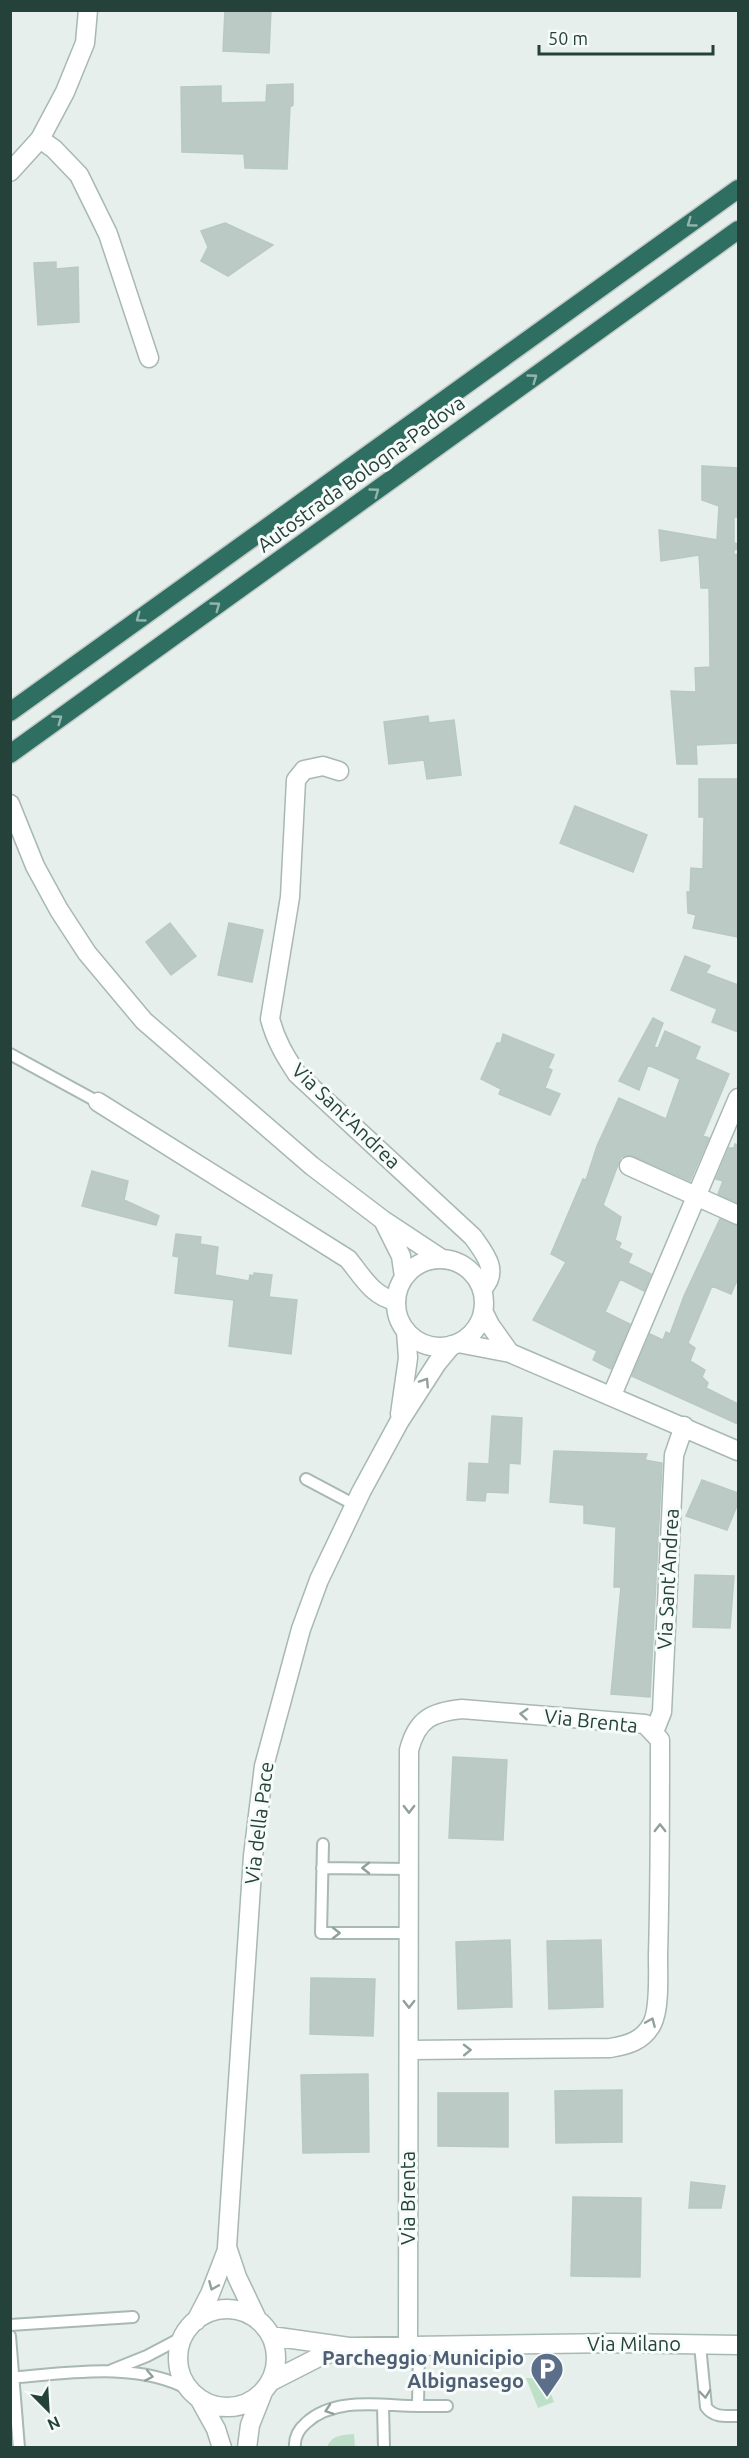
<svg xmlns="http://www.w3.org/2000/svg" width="749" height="2458" viewBox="0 0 749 2458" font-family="Ubuntu,sans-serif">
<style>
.green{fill:#bfe0c8}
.building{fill:#bbcac4;stroke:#b8c9c2;stroke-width:1.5}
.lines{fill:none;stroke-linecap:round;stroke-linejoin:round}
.service-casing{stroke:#a8b8b2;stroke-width:14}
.minor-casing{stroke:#a8b8b2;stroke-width:21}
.tertiary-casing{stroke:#a8b8b2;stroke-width:21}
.motorway-casing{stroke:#c2cac8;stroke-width:21}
.service{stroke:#fff;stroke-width:10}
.minor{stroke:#fff;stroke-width:18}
.tertiary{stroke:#fff;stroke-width:18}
.motorway{stroke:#2f6f62;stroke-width:18}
.oneway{stroke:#93b5ae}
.oneway2{stroke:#92a09c}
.labels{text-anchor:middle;stroke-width:6;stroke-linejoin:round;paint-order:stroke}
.street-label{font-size:20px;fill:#24423a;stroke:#f7fbf9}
.service-label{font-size:20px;font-weight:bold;fill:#4e5e75;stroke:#f7fbf9;text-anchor:end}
</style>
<rect width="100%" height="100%" fill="#e6efeb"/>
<path class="green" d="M526 2378H545L554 2402 538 2408Z
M354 2434 355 2447H327C332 2435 342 2435 354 2434Z"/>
<path class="building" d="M225 10H271L269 53 223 51Z
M293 84V105L290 107 287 169 245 168 244 154 182 152 181 87 221 86V103L266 102 267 85Z
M225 223 273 245 228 276 201 261 208 247 201 231Z
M56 262V269L78 267 79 322 38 325 34 263Z
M702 466 738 468V517H734V543L738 544V549L734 550V555L738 554V743L696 745 697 764H677L671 691 696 692 695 668 710 667 709 588H701L699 555 661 561 659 530 717 540 719 506 702 500Z
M428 716 429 723 454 720 461 775 427 779 424 760 389 764 384 722Z
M699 779H738V937L693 928 696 915 688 913 687 892H690L691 868 703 869 704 817H699Z
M575 806 647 835 633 872 560 843Z
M170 923 196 956 171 975 146 942Z
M229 923 263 930 252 982 218 975Z
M685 956 710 966 706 973 738 985V1032L712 1022 717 1009 671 990Z
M653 1018 663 1023 654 1047 658 1048 665 1031 700 1047 695 1059 729 1074 703 1136 709 1138 690 1181 633 1156 621 1157 619 1162 603 1205 621 1217 615 1240 621 1243 619 1248 632 1254 628 1263 651 1274 644 1291 620 1279 605 1312 630 1324 611 1369 593 1360 597 1351 533 1320 566 1262 551 1254 583 1179 586 1180 597 1146 619 1098 666 1119 680 1079 648 1065 639 1090 619 1081Z
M503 1034 554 1055 548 1068 552 1070 545 1088 560 1094 550 1115 499 1094 501 1089 481 1079 497 1043H501Z
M735 1144 738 1145V1203L718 1194 723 1181 716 1179 729 1148H734Z
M92 1171 128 1181 124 1200 159 1216 156 1225 82 1206Z
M720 1219 738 1226V1278L731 1294 712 1286 688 1343 695 1348 690 1361 705 1370 702 1377 708 1383 706 1388 738 1404V1424L632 1376 650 1334 663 1340 666 1332 670 1334 684 1296Z
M176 1234 201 1237 200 1244 218 1247 215 1275 249 1281 250 1275 254 1276V1273L272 1275 269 1297 297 1300 291 1354 229 1346 234 1300 175 1293 179 1257 173 1256Z
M492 1416 522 1418 520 1464 509 1463 508 1493 486 1492 485 1501 467 1500 469 1463 489 1464Z
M554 1451 647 1454 645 1460 662 1463 650 1697 611 1694 621 1587H614L616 1527 584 1523V1505L550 1502Z
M702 1480 738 1493V1503L727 1530 686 1516Z
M695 1575 734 1576 730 1628 693 1627Z
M453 1757 507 1760 503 1840 449 1838Z
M510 1940 512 2007 458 2009 456 1942Z
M601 1940 603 2007 549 2009 547 1941Z
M311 1978 375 1979 373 2036 310 2034Z
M368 2074 369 2152 303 2153 301 2075Z
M622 2090V2142L556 2143 555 2091Z
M438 2093H508V2147L438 2146Z
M691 2182 725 2186 721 2208H689Z
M573 2197 641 2198 640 2277 571 2276Z"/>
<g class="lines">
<defs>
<path id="service" d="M10 1054 98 1102
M306 1479 355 1505
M323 1844 321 1933H409
M322 1868 409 1869
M10 2325 133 2317
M10 2336 19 2448
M700 2345 706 2407C714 2418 726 2416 738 2416
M112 2370 147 2356 183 2337
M10 2378C68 2373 138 2361 190 2390
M383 2406 384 2448
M418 2406H447
M295 2448C294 2438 299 2429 306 2423 335 2396 382 2406 418 2406L419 2345"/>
<path id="minor" d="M40 139 54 149 79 175 108 234 149 358
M339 771 323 766 304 770 296 780 290 897 270 1019C276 1041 285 1056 297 1074L473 1237C485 1254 500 1271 482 1289
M98 1102 348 1259C362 1276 373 1297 396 1301
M629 1166 738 1215
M612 1395 738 1098
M400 1414 408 1358 406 1331
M654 1732 662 1712 674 1455 684 1426
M178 2358a49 49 0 1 1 98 0a49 49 0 1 1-98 0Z
M257 2319 237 2277 227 2247 253 1856 264 1766 301 1629 319 1580 361 1492 399 1422 437 1363 452 1345
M196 2321 210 2294 227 2250
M271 2336 349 2347 615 2343 738 2345
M408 2345 409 1750C417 1719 432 1712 462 1709L645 1724 660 1740C660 1812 660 1884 658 1956 658 1974 660 2009 652 2024 643 2041 628 2045 610 2048L409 2050
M270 2382 319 2357 345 2348
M200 2400 216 2429 222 2448
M247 2448 250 2425 263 2392"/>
<path id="tertiary" d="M10 172 40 139 65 92 85 43 88 10
M10 804 35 866 59 910 87 953 144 1021 312 1166 383 1220 442 1259
M384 1222 401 1256 404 1277
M396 1303a44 44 0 1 1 88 0a44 44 0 1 1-88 0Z
M483 1311 490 1325 510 1353
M458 1343 510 1353 738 1451"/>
<path id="motorway" d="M10 712 738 189
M10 754 738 230"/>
</defs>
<use href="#service" class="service-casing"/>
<use href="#minor" class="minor-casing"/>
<use href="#tertiary" class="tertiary-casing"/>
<use href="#motorway" class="motorway-casing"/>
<use href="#service" class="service"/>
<use href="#minor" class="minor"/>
<use href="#tertiary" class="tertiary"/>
<use href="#motorway" class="motorway"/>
</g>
<defs><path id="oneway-chevron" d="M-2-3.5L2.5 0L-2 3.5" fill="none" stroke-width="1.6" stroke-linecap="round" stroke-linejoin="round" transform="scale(1.5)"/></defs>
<g class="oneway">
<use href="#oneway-chevron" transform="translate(691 223) rotate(144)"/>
<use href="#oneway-chevron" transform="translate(533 378) rotate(-36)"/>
<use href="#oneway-chevron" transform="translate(375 492) rotate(-36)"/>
<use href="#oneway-chevron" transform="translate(216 606) rotate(-36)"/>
<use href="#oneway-chevron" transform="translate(140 618) rotate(144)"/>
<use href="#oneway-chevron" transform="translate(58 719) rotate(-36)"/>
</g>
<g class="oneway2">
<use href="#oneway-chevron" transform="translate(425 1382) rotate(-57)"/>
<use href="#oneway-chevron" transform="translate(524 1714) rotate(-175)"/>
<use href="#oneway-chevron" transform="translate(409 1809) rotate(90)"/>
<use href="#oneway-chevron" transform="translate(660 1828) rotate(-90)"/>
<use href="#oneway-chevron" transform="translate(366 1868) rotate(-180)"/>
<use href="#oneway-chevron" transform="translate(336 1933)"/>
<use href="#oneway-chevron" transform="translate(409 2004) rotate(90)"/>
<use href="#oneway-chevron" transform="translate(651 2022) rotate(-67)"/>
<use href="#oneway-chevron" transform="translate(467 2050) rotate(-1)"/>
<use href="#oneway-chevron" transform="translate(213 2286) rotate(113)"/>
<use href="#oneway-chevron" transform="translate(149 2376) rotate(11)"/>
<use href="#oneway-chevron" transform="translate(705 2394) rotate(83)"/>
<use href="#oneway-chevron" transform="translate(329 2410) rotate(161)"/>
</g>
<defs>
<symbol id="parking-pin" viewBox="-11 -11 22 30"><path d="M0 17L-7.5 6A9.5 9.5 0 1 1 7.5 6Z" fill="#5c6f8a" stroke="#f7fbf9"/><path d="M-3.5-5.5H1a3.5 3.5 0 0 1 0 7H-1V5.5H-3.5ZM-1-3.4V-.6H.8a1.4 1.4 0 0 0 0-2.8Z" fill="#fff"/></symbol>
</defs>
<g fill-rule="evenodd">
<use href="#parking-pin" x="528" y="2350" width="38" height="52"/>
</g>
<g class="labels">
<g class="street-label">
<text transform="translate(361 474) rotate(-36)" y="7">Autostrada Bologna-Padova</text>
<text transform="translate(346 1116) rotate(44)" y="7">Via Sant'Andrea</text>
<text transform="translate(668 1579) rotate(-87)" y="7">Via Sant'Andrea</text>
<text transform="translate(591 1721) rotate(6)" y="7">Via Brenta</text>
<text transform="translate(259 1823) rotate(-83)" y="7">Via della Pace</text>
<text transform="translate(408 2198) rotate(-90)" y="7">Via Brenta</text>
<text x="634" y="2351">Via Milano</text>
</g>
<g class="service-label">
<text x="524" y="2365">Parcheggio Municipio<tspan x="524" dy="23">Albignasego</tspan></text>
</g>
</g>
<rect width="749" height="2458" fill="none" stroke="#24423a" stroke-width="24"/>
<g transform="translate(48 2410) rotate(156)" stroke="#f7fbf9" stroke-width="4.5" paint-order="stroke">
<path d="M0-4.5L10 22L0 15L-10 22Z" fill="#24423a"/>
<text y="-9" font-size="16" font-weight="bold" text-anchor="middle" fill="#24423a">N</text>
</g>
<path d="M539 45v9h174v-9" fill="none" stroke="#24423a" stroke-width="3"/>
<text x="548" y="45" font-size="18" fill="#24423a" stroke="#f7fbf9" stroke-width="4.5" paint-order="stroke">50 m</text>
</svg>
